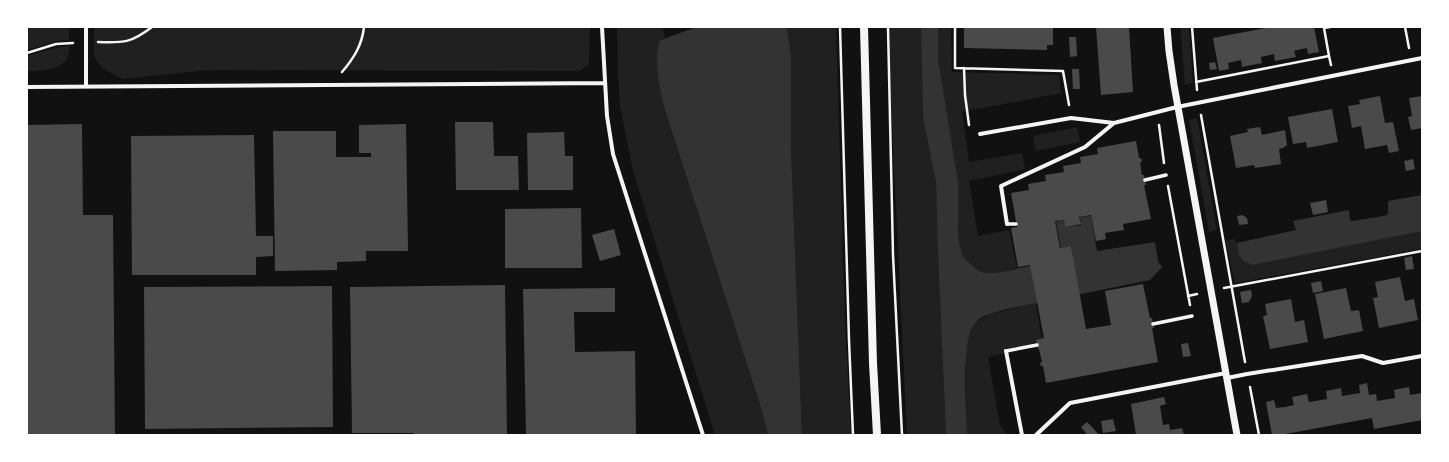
<svg xmlns="http://www.w3.org/2000/svg" width="1449" height="462" viewBox="0 0 1449 462" font-family="'Public Sans',sans-serif">
<style>
.green{fill:#202020}
.water{fill:#333}
.building{fill:#4a4a4a}
.lines{fill:none;stroke-linecap:round;stroke-linejoin:round}
.path{stroke:#f5f5f5;stroke-width:2.5}
.pedestrian{stroke:#f5f5f5;stroke-width:3.5}
.minor{stroke:#f5f5f5;stroke-width:4}
.tertiary{stroke:#f5f5f5;stroke-width:7}
.secondary{stroke:#f5f5f5;stroke-width:8}
</style>
<rect width="100%" height="100%" fill="#111"/>
<path class="green" d="M27 27H69V40L57 41 27 50Z
M94 27H590L589 65 579 71 208 70 122 79 101 67 94 56Z
M617 27H662L665 37 660 40 665 110 762 411 768 435H715L633 171 620 106 618 79Z
M787 27H836L845 322 851 435H802L791 146V56Z
M890 27H921L923 118 936 183 938 255 946 435H907L890 84Z
M938 27H951L952 72 1059 75 1061 93 962 112 969 162 1022 153 1025 169 969 181 978 236 1009 230 1017 268 996 273H984L975 268 963 257 959 243 958 229V181L938 59Z
M1180 27H1189L1193 83 1185 85Z
M69 46C71 71 44 71 27 71V56L55 48Z
M1197 118 1217 230 1209 232 1189 120Z
M1077 127 1080 142 1036 151 1033 136Z
M1422 231V249L1235 283 1225 241 1234 239 1237 243 1239 255Z
M1036 303 1042 341 1035 342 1025 349 988 357 1000 426 1008 435H967L965 353 967 339 976 322 990 314Z"/>
<path class="water" d="M697 27H787L791 56V146L802 435H768L762 411 665 110C660 90 653 60 660 40Z
M921 27H938V59L958 181V229L959 243 963 257 975 268 984 273H996L1073 257 1071 246 1061 248 1056 222 1064 220 1065 227 1081 225 1080 217 1091 216 1097 251 1155 242 1158 261 1162 267 1150 280 1007 309C997 312 983 314 976 322 959 342 967 408 967 435H946L938 255 936 183 923 118Z
M1422 195V231L1252 265 1243 261 1239 255 1237 243 1296 230 1293 221 1349 210 1350 220 1352 221 1384 216 1388 214V201Z"/>
<path class="building" d="M964 27H1053V45H1047V50L964 48Z
M1096 27H1129L1133 92 1101 95Z
M1271 27H1314L1319 52 1308 54 1307 48 1302 49 1294 51 1296 57 1275 61 1274 54 1261 57 1262 63 1242 67 1241 60 1228 63 1229 69 1219 71 1213 38Z
M1069 37H1076L1077 56 1070 57Z
M1215 62 1217 69 1210 70 1209 63Z
M1072 69H1079L1080 89H1073Z
M1380 96 1385 123 1393 122 1399 151 1389 153 1387 145 1365 149 1361 126 1352 128 1348 106 1360 104 1359 100Z
M1422 96V128L1411 130 1408 117 1412 116 1409 98Z
M1332 109 1338 142 1307 148 1306 142 1293 144 1288 117Z
M455 122H493L494 156H518L519 190H456Z
M82 124 83 215H113L115 435H27V125Z
M406 124 408 251H366V261L337 262V270L275 271 273 131H336V157H371V153H359V125Z
M1260 127 1262 135 1285 130 1287 145 1283 148 1279 149 1281 164 1255 168 1254 165 1236 168 1230 136 1248 132 1247 129Z
M564 132 565 156H573V190H528L527 133Z
M254 135 256 236H273V256L256 257V275H132L131 136Z
M1136 141 1139 158H1141L1142 162H1140L1142 175H1144L1146 185H1144L1151 219 1123 224 1124 230 1105 233 1106 239 1096 241 1091 215 1079 217 1081 224 1065 227 1064 220 1055 221 1060 248 1071 246 1086 329 1111 325 1105 291 1143 284 1150 318H1152L1154 328H1152L1158 362 1046 383 1043 366H1041L1040 363 1042 362 1039 349H1038L1036 340 1044 338 1030 265 1018 267 1011 228 1017 227 1011 193 1029 190 1028 184 1046 181 1045 175 1064 172 1063 166 1081 163 1080 157 1098 154 1097 148Z
M1413 159 1415 169 1406 171 1404 161Z
M1326 200 1328 212 1313 215 1310 203Z
M581 208 582 268H505V209Z
M1242 215 1247 218 1248 224 1239 225 1237 216Z
M614 229 621 255 600 261 592 235Z
M1412 256 1414 269 1406 270 1404 258Z
M1400 277 1405 301 1414 299 1418 320 1379 328 1373 298 1378 297 1375 282Z
M1321 281 1323 291 1313 293 1311 283Z
M505 285 507 435H414V433H352L350 287Z
M332 286 333 427 145 429 144 287Z
M615 288V312H574L575 352 635 351 636 435H526L523 289Z
M1346 288 1351 311 1359 310 1363 331 1324 339 1315 294Z
M1251 290 1252 296 1249 302 1242 303 1240 292Z
M1291 299 1295 322 1304 320 1308 342 1270 349 1263 316 1267 315 1265 304Z
M1188 343 1191 356 1183 357 1181 344Z
M1367 383 1369 395 1376 394 1377 401 1395 398 1394 390 1409 387 1410 395 1422 393V420L1374 429 1372 418 1280 435H1272L1266 402 1274 400 1276 408 1285 407 1294 405 1292 397 1307 394 1309 402 1327 399 1326 391 1341 388 1342 396 1360 393 1359 385Z
M1164 397 1166 404 1160 406 1163 425 1169 424 1170 430 1182 428 1184 435H1136L1131 404Z
M1113 419 1116 431 1103 433 1101 421Z
M1087 422 1092 427 1099 435H1084L1086 433 1081 427Z"/>
<g class="lines">
<path class="path" d="M840 27 849 340 853 435
M888 27 893 255 902 435
M955 27V68L1063 71 1069 105
M1192 27 1197 90
M1405 27 1409 48
M98 42C124 43 131 43 152 27
M27 53 56 44 73 43
M1329 56 1331 65
M964 68 965 95 969 125
M342 72C354 58 362 45 364 27
M1196 82 1329 56 1324 28 1330 27
M1201 115 1245 362
M1159 125 1164 163
M1168 186 1190 305
M1224 288 1422 251
M1188 296 1197 294
M1250 387 1259 435"/>
<path class="pedestrian" d="M1145 180 1166 175
M1007 224H1016
M1153 324 1192 316
M1006 351 1037 345"/>
<path class="minor" d="M86 27V86
M602 27 607 116 613 154 703 435
M27 87 604 83
M980 134 1071 118 1114 123 1177 107 1422 58
M1007 224 1001 186 1085 147 1114 123
M1006 351 1022 435
M1227 378 1247 374 1362 356 1383 363 1422 356
M1036 435 1070 403 1226 373"/>
<path class="tertiary" d="M1167 27 1169 51 1174 85 1237 435"/>
<path class="secondary" d="M864 27 873 363 877 435"/>
</g>
<rect width="1449" height="462" fill="none" stroke="#ffffff" stroke-width="56"/>
</svg>
